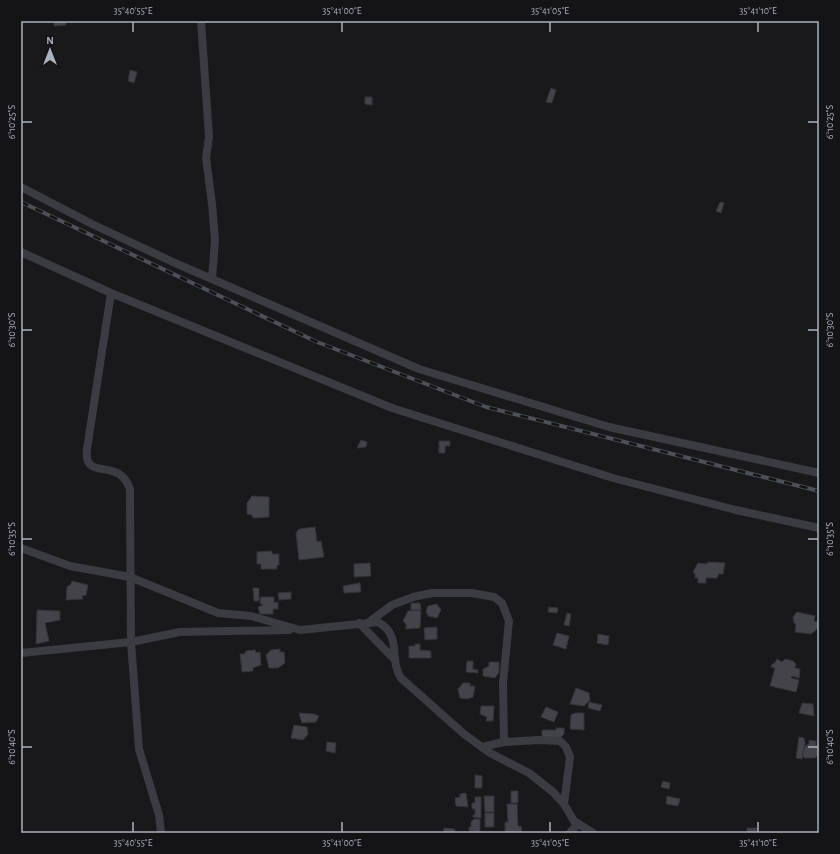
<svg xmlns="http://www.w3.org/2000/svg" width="840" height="854" viewBox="0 0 840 854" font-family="'Alegreya Sans',sans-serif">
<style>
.building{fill:#434449;stroke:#333338}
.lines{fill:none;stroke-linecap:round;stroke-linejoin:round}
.street{stroke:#3a3c41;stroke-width:8}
.rail-casing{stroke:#4d5057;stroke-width:4}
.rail{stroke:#141417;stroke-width:2.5;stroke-dasharray:8;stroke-linecap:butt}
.ticks{fill:none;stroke:#abb1bd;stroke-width:1.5}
.neatline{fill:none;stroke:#abb1bd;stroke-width:1.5}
.ticks-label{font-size:10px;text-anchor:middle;fill:#abb1bd}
</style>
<rect width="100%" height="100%" fill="#19191c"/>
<path class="building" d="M54 21H66V25L54 26Z
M130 70 137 72 134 83 128 81Z
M551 88 556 90 552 103 546 102Z
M365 97H372V105L365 104Z
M720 202 724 203 721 213 716 211Z
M361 440 367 442 366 447 357 448Z
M439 441H450V446H445V453H439Z
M252 496 269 497V517L253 518 252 515 247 514V503Z
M315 527 317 542 321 541 324 557 299 560 296 533 299 529Z
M272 551V554H279V565H277V569H261V564H257V552Z
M708 562 725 563 723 574H719L717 578H706V583H698V578H695V573L693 572 698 563 707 564Z
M370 563 371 576 354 577V564Z
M72 581 88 585 86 595 82 596 83 599 66 600 67 587 71 584Z
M360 583 361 592 344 593 343 586Z
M253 588H259V601H254Z
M291 592V599L279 600 278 593Z
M261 597H274V603L278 602V609H273V614H260L258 607 263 605 260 603Z
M411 603H420L421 610H411Z
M437 604 441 610 437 618 428 616 426 611 428 606Z
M549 607 558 608 557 613 548 612Z
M37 610 60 611V620L45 623 49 641 36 644Z
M421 610 420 628 406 629V624L403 621 408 611Z
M797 612 815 616 814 621 818 622 819 626 816 630 811 634 795 632 796 624 794 623 793 617Z
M567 613 571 614 569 626 564 625Z
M437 627V639L425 640 424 628Z
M557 633 569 636 566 649 553 645Z
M598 634 609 636 608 645 597 643Z
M415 644H420V650L431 651V658H409V646H415Z
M280 649V652H284L285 663 278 668H269L266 655 271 650Z
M255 650 256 653 260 652 261 665 253 668V671L242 672 240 654H244L246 651Z
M777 659 782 662 785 659 793 661 796 664 795 668 800 669 799 678 792 676 791 678 799 680 796 692 770 686 775 668 771 667 772 664 775 663Z
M467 661H473V669L478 670V673L466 672Z
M489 662H499V672L495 678 483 676V669L489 666Z
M463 683H470V686H475L473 697 467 699 460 698 458 689Z
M576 688 589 693 590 700 584 706 570 704Z
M589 702 602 705 600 711 588 708Z
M802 703 813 704 814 716 799 713Z
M481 706H494L493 721H486L487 717 480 714Z
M546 707 558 712 554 722 541 717Z
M299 713 314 714 319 716 316 722 302 723Z
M575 713H584V730L570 729 571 715Z
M294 725 307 727 308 734 303 740 291 738Z
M556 728H564V734L560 738H542V730H556Z
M799 737 804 738 805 743 802 759 796 758Z
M809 740 816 741V745L819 747 818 755 815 758H805L802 755 805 746 809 744Z
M327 742 336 743 335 753 326 751Z
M475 775 482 776V788H475Z
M663 781 670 783 669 789 661 787Z
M511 791H518V803H511Z
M466 793 468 807 456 806 455 798 460 797V794Z
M484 796H494V812H485Z
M667 796 680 799 678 806 666 804Z
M475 797H481V818L473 817V815H475V809H472V803H475Z
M507 804H517L518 826H521L522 833H505V822H508Z
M485 813H494V827H485Z
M474 819H480V832L469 831V827H471V822Z
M444 828 455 829V833H443Z
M747 828H757V833H747Z"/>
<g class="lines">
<path class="street" d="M201 21 209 137 206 158 212 204 215 240 212 279
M21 187 92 224 175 263 419 369 609 427 819 473
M21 252 111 293 392 408 613 478 736 510 819 528
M111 293 87 449C83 483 118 455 130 489L131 642 139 749 159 815 161 833
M21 548 70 566 130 577 218 613 251 616 300 630 378 622C403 636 388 658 401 678L464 734 490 753 529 773 553 792 564 804 574 821 593 833
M369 622 392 605 413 597 432 593H472L494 597 502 603 509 621 503 683 504 742 482 747
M359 623 395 660
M21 653 131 642 180 632 289 630
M504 742 539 740 560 741 566 747 570 757 564 804
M570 833 578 823"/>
<defs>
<path id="rail" d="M21 202 317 342 486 407 819 491"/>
</defs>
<use href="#rail" class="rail-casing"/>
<use href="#rail" class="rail"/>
</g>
<path class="ticks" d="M133 22V32M342 22V32M550 22V32M758 22V32M22 122H32M808 122H818M22 330H32M808 330H818M22 539H32M808 539H818M22 747H32M808 747H818M133 822V832M342 822V832M550 822V832M758 822V832"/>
<rect width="840" height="854" fill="none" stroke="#141417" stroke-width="44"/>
<g transform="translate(50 50)" stroke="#141417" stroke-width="3" paint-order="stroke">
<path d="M0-3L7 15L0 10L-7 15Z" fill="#abb1bd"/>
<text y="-6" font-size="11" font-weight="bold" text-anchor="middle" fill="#abb1bd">N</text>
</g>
<rect x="22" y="22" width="796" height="810" class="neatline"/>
<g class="ticks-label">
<text x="133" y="14">35°40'55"E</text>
<text x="342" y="14">35°41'00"E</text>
<text x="550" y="14">35°41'05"E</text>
<text x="758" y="14">35°41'10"E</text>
<text transform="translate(11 122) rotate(-90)" y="4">6°10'25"S</text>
<text transform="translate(829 122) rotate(-90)" y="4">6°10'25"S</text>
<text transform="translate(11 330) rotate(-90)" y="4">6°10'30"S</text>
<text transform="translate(829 330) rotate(-90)" y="4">6°10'30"S</text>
<text transform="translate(11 539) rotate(-90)" y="4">6°10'35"S</text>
<text transform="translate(829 539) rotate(-90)" y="4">6°10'35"S</text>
<text transform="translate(11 747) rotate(-90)" y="4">6°10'40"S</text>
<text transform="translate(829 747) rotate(-90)" y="4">6°10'40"S</text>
<text x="133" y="846">35°40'55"E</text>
<text x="342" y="846">35°41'00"E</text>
<text x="550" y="846">35°41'05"E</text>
<text x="758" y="846">35°41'10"E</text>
</g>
</svg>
